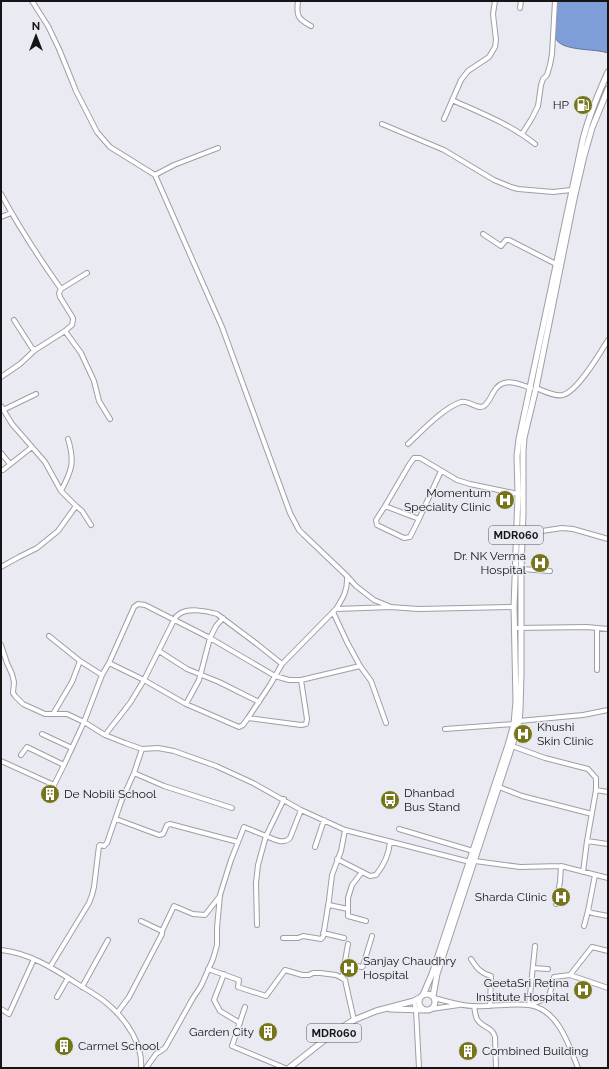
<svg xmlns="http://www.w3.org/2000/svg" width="609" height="1069" viewBox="0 0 609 1069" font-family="Raleway,sans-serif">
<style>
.water{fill:#7f9dd9;stroke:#5f749f}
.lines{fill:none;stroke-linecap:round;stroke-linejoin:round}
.minor-casing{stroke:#9e9ea5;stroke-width:6}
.major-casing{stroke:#9e9ea5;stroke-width:7}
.minor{stroke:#fff;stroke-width:4}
.major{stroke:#fff;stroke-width:5}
.labels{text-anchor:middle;stroke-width:3;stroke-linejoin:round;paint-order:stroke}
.shield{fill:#eaebf2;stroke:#555559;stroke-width:1}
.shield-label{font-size:11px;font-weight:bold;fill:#151517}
.poi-label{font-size:12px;fill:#151517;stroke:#eaebf2;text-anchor:end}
</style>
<rect width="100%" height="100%" fill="#eaebf2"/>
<path class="water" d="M556 1H608V53C594 48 560 52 555 37Z"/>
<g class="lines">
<defs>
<path id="minor" d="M32 1 48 26 59 49 68 71 76 91 97 132 110 147 155 175 222 327 290 513 299 530 303 534 347 576
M298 1C296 16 298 19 311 26
M520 8 521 1
M452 100C481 113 510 124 535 144
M444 119 461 80 468 71 489 57 495 47 496 40 493 14 495 1
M382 124 444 150 494 180 511 187 518 189 553 192 571 190
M522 134 532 118 538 106 541 85 543 79 547 75 550 65 552 54 555 1
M155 175 174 165 218 148
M1 194C19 227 39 258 61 289
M1 217 11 213
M483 234 501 246 506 240H509L556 264
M14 320 32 348 35 350
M65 331 81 353 94 381 99 401 110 419
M1 377 20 364 35 350 65 331 72 325 73 320V318L60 297 59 293 61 289 87 273
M536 388C544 391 555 397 563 395 578 391 600 353 608 340
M1 406 12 424 45 462 61 491 76 506 58 531 37 548 19 557 1 567
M3 410 36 394
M408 444C422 431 443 408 461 402 469 400 477 410 484 406 488 403 491 397 493 393 502 376 516 383 531 388
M1 453 10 464
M3 470 32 447
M441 471 419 519 410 537 404 538 377 525 376 520 385 506 409 465 414 458H420L457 480 470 484 518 494
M61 491C72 470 75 462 68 439
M76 506 82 511 91 525
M385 506 419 519
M522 534 562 528 573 529 608 539
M521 569 550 571
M391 607 336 609C343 598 348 590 347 576L356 586 374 600 391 607 418 609 514 607
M333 612 347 642 360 666 371 681 386 723
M515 628 587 627 608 629
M49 636 80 661 102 675
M1 645 7 663 12 674 14 682 13 693 15 696 23 704 45 714H67L84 722 105 735 125 743 142 749 158 748 174 751 216 766 253 783 301 810 345 830 470 862
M159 651 187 669 219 682 259 702
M109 663 144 680 186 704 239 727 243 725 248 718 301 725 306 724 307 719 301 680
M597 670V629
M186 704 199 680 210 638 216 626 223 618
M53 714 72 682 80 661
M248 718 270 685 282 664 336 609
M519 721 583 715 608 710
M445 729 514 724
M42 734 72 748 84 722 102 675 109 663 134 607 138 604 145 605 210 638 275 676 289 680H301L360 666
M105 735 130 703 144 680 174 620C175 618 176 616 178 615 187 607 207 611 217 614L257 644 282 664
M512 746 545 758 588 769 596 778V790
M21 755 27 747 64 765 72 748
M1 761 54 785 64 765
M134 773 164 786 232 808
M499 787 522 796 592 814
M116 819 159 835 163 834 167 825 170 824 238 842
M399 829 473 851
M587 841 608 844
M315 847 324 820
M337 859 370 876 376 875C384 865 389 854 390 842
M475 861 520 867 561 866 608 878
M362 872 352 885 348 898V916L366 921
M583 872 587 841 596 790 608 792
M595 875 588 911 592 913 608 916
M556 904 560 882 561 866
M329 905 348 909
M141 921 162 931
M257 925 256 883 258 865 266 836C274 839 283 845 290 838L301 810
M584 926 588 911
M323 933 344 938
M283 938H298L303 936 321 939 323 937 329 900 332 875 341 851 345 830
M1 950C29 953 53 968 76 983 87 990 101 997 111 1007 127 1021 143 1045 141 1068
M471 959C476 967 480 973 491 976L490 1006
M345 964 362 967 363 966 372 936
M50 967 89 903 92 895 94 887 99 846 100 845 104 846 107 843 121 802 134 773 142 749
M533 968 548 969
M208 969 239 980 238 987 266 996 285 970 302 975H309L313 973H320L336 975 342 978 345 980 354 1020
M224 974 214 1000 220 1011 240 1023
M570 975 608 988
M342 978 348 944
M82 987 108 940
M57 997 68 978
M434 998C447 1001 460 1006 473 1006 492 1007 511 1003 529 1005 558 1009 569 1045 578 1068
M414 1001 416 1010 419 1068
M529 1005 535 946
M530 1005 549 997 554 977 570 975 592 947 608 951
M474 1006C475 1011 475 1015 477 1019 482 1028 492 1026 495 1037L496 1068
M245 1007 232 1046 285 1068
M1 1009 9 1014 34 959
M431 1009 459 1005
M117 1013 129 997 162 934V931L174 906 193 914 205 915 220 896
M146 1068 156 1054 165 1048 193 998 201 986 213 959 217 945V928L220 895 231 860 244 827 266 836 284 799"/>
<path id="major" d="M419 1002a8 8 0 1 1 16 0a8 8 0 1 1-16 0Z
M423 995 432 974 508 745 514 724 516 701 514 607 518 494 517 456 519 439 583 139C589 116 598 94 608 72
M433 996 437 974 512 746 519 721 520 710 521 675V569L523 514V451L524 438 536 388 574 199 584 156 592 128 608 89
M390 1009 424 1010
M289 1068 336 1031 354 1020 376 1011 414 1001 419 998"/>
</defs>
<use href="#minor" class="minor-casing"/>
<use href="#major" class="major-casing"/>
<use href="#minor" class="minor"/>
<use href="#major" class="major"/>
</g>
<defs>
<symbol id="fuel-disc" viewBox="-11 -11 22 22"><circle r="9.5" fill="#77751a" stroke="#eaebf2"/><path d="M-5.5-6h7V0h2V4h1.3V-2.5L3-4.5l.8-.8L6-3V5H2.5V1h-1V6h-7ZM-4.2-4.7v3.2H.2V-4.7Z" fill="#fff"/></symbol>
<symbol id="hospital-disc" viewBox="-11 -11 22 22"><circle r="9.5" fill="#77751a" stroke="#eaebf2"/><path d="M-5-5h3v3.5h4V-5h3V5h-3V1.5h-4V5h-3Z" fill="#fff"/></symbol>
<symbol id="building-disc" viewBox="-11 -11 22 22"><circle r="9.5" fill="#77751a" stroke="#eaebf2"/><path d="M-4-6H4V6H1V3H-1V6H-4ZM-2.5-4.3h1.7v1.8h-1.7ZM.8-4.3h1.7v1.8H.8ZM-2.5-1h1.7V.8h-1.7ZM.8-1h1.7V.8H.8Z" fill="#fff"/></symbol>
<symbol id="bus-disc" viewBox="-11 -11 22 22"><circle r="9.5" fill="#77751a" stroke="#eaebf2"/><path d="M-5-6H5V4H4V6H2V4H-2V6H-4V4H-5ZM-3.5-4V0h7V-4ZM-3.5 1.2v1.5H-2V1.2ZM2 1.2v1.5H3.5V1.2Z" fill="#fff"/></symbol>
</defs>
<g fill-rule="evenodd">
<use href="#fuel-disc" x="572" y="94" width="22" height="22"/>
<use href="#hospital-disc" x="494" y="489" width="22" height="22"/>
<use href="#hospital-disc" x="529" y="552" width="22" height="22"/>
<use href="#hospital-disc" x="512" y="723" width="22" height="22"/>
<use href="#building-disc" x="39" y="783" width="22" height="22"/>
<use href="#bus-disc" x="379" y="789" width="22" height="22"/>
<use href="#hospital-disc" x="550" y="886" width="22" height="22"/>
<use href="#hospital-disc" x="338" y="957" width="22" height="22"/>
<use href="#hospital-disc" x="572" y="979" width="22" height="22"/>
<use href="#building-disc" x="257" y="1021" width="22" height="22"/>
<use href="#building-disc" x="53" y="1035" width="22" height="22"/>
<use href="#building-disc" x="457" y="1040" width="22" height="22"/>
</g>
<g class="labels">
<g class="shield">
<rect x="489" y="526" width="54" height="18" rx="3"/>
<rect x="307" y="1024" width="54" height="18" rx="3"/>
</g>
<g class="shield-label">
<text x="516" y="539">MDR060</text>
<text x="334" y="1037">MDR060</text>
</g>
<g class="poi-label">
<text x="569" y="109">HP</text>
<text x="491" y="497">Momentum<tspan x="491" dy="14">Speciality Clinic</tspan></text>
<text x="526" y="560">Dr. NK Verma<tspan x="526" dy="14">Hospital</tspan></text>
<text x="537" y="731" text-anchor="start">Khushi<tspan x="537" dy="14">Skin Clinic</tspan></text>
<text x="404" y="797" text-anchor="start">Dhanbad<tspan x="404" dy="14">Bus Stand</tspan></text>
<text x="64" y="798" text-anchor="start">De Nobili School</text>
<text x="547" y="901">Sharda Clinic</text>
<text x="363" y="965" text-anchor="start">Sanjay Chaudhry<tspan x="363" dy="14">Hospital</tspan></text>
<text x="569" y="987">GeetaSri Retina<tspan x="569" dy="14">Institute Hospital</tspan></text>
<text x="254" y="1036">Garden City</text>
<text x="78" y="1050" text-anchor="start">Carmel School</text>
<text x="482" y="1055" text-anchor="start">Combined Building</text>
</g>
</g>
<rect width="609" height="1069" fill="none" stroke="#151517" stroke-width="4"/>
<g transform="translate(36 36)" stroke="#eaebf2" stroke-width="3" paint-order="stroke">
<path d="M0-3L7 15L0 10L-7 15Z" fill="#151517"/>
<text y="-6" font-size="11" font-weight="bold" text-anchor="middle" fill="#151517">N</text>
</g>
</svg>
